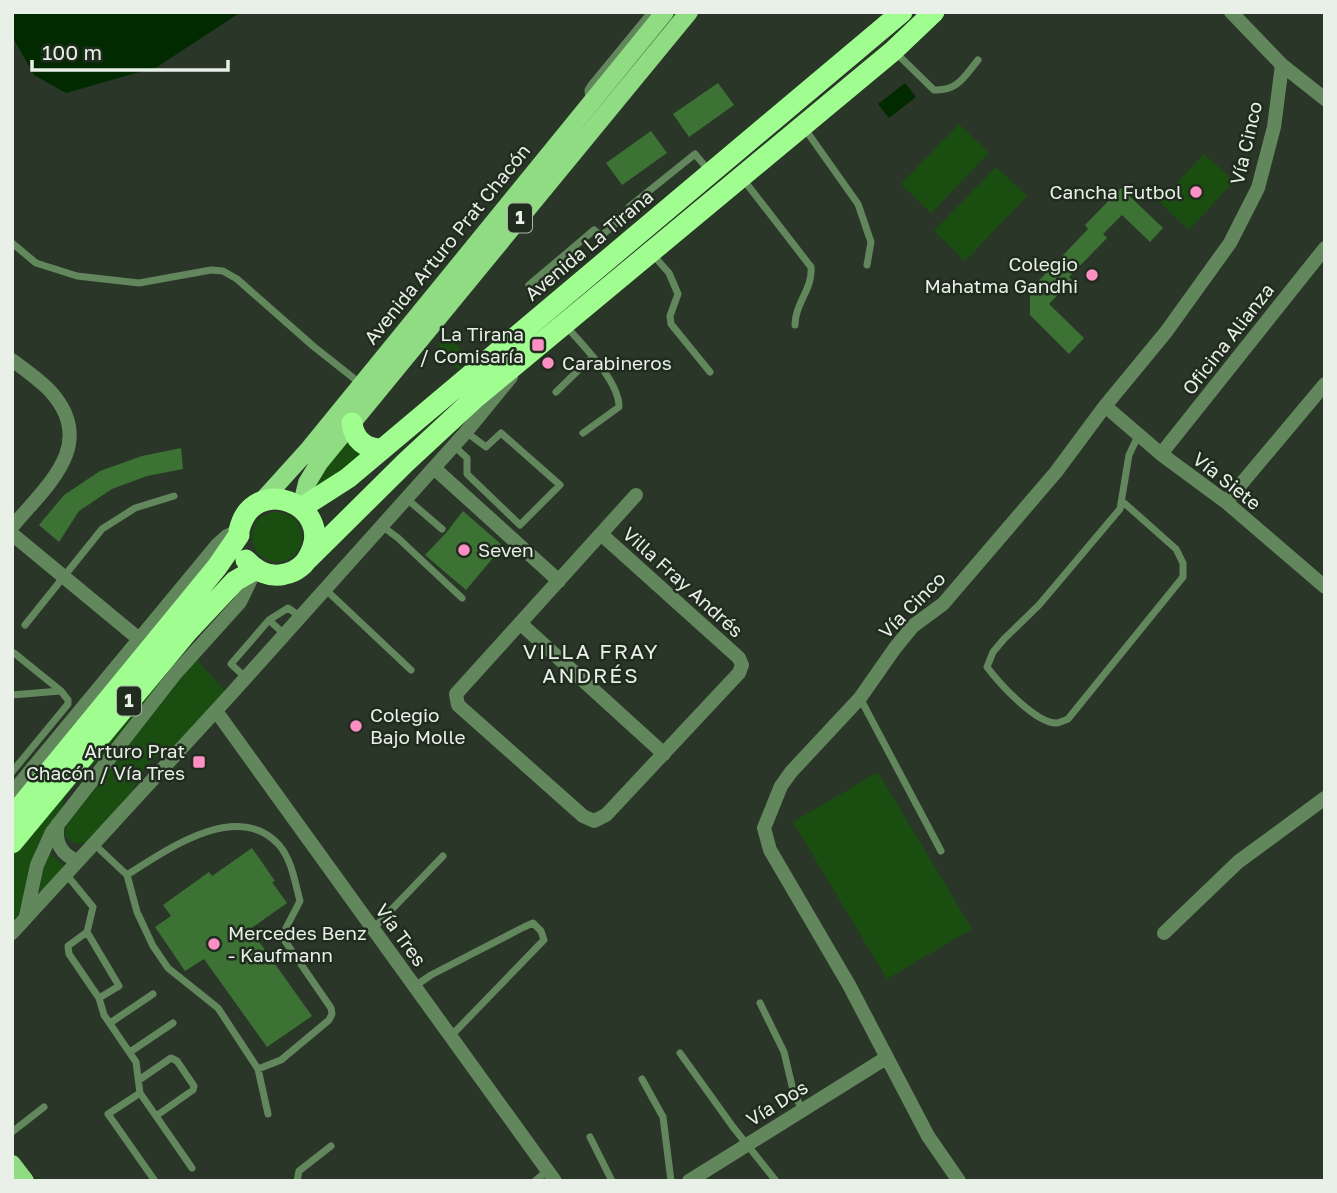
<svg xmlns="http://www.w3.org/2000/svg" width="1337" height="1193" viewBox="0 0 1337 1193" font-family="'Golos Text',sans-serif">
<style>
.green{fill:#1a4e11}
.water{fill:#012a00}
.building{fill:#3d7235}
.lines{fill:none;stroke-linecap:round;stroke-linejoin:round}
.lane{stroke:#63875d;stroke-width:7}
.street{stroke:#63875d;stroke-width:14}
.primary{stroke:#8fdc83;stroke-width:18}
.highway{stroke:#a0fe91;stroke-width:21}
.poi-dot{fill:#fc8fc3;stroke:#202c1e;stroke-width:2.5}
.labels{text-anchor:middle;stroke-width:5;stroke-linejoin:round;paint-order:stroke}
.shield{fill:#202c1e;stroke:#acb5ab;stroke-width:2}
.shield-label{font-size:18px;font-weight:bold;fill:#e8f0e7}
.street-label{font-size:19px;fill:#e8f0e7;stroke:#202c1e}
.poi-label{font-size:19px;fill:#e8f0e7;stroke:#202c1e;text-anchor:end}
.neighbourhood-label{font-size:21px;letter-spacing:2px;fill:#e8f0e7;stroke:#202c1e}
</style>
<rect width="100%" height="100%" fill="#2a3628"/>
<path class="green" d="M959 124 989 153 931 213 901 184Z
M1204 154 1234 181 1189 230 1159 202Z
M996 167 1027 196 965 261 934 231Z
M448 336 470 358 458 370 436 349Z
M348 439 365 454 314 492 319 475Z
M252 537a25 25 0 1 1 50 0a25 25 0 1 1-50 0Z
M178 652 182 655 100 761 92 765 64 798 62 809 49 825 36 848 21 911 12 923V855Z
M196 659 225 691 175 745C157 752 137 774 132 793L86 842C76 846 72 843 65 836L66 825Z
M878 772 972 929 887 979 793 822Z
M52 855 64 866 42 891 40 889 46 856Z"/>
<path class="water" d="M12 12H241L157 67 66 93 34 75 12 36Z
M905 83 916 97 889 118 878 104Z"/>
<path class="building" d="M718 83 734 105 689 137 673 114Z
M651 131 667 153 622 185 606 163Z
M1121 188 1163 228 1150 242 1122 215 1103 234 1107 238 1069 277 1072 280 1049 304 1084 338 1069 354 1030 315V290L1088 229 1085 225Z
M181 448 183 469 147 476 112 489 79 511 59 542 39 525 64 495 100 471 142 456Z
M463 511 503 546 466 590 425 555 446 533Z
M252 848 275 881 272 882 287 903 250 929 312 1016 267 1047 204 959 185 971 155 927 171 916 163 905 209 872 212 876Z"/>
<g class="lines">
<path class="lane" d="M894 51 934 90C958 91 964 77 978 60
M589 101 588 90 591 85 651 12
M805 129 858 204 871 242 867 265
M743 179 811 267C813 289 795 303 795 325
M12 243 36 263 77 276 139 283 211 270 223 271 237 279 313 346 361 384
M653 255 669 273 678 294 670 316 671 324 710 372
M529 285 594 230 601 236 626 215 629 207 695 154 710 172
M567 327C584 347 619 381 619 407L583 433
M556 392 592 357
M454 446 467 458V474L520 525 560 485 501 433 486 447 466 432
M407 499 442 529
M1122 501 1176 549 1183 563V577L1068 719C1068 719 1058 723 1057 723 1036 724 999 683 987 667L993 652 1004 639 1039 605 1120 509 1129 455 1139 434
M382 526 398 538 462 598
M325 589 411 670
M269 620 288 608 301 617
M25 625 102 529 135 508 174 496
M246 678 231 664 269 620 284 634
M12 695 60 691
M860 698 941 851
M12 772 68 704V700L61 691 14 653
M94 844 127 875 137 912 153 946 168 968 218 1008 258 1069 268 1114
M66 874 93 907 87 932 119 986 99 998 104 1015 136 1062 140 1093 192 1168
M127 875C166 850 238 799 279 845 292 860 295 883 300 901L286 928 285 941 331 1008 332 1014 329 1020 281 1060 258 1069
M373 929 443 856
M87 932 68 946 69 954 99 998
M415 986 431 975 524 927 533 923 541 931 544 940 537 947 451 1036
M760 1003 784 1052 793 1090 802 1110
M110 1023 153 994
M130 1052 173 1023
M680 1053 733 1127 776 1181
M642 1079 663 1117 671 1181
M139 1080 171 1058 177 1061 194 1086 193 1090 156 1116
M140 1093 108 1114 155 1181
M12 1132 44 1107
M590 1137 612 1181
M297 1181 299 1171 331 1146
M535 1181 547 1171"/>
<path class="street" d="M1231 12 1282 65 1325 99
M12 360C25 370 40 380 51 392 98 445 46 486 12 527
M1105 406 1161 454 1226 502 1325 587
M1161 454 1325 248
M434 468 559 581
M1226 502 1325 384
M12 534 139 639
M601 534 739 658 742 665 739 673 606 815 594 821 583 816 458 705 456 694 636 495
M520 623 664 754
M216 711 555 1181
M12 793 217 545 227 536 239 531
M58 824C54 842 61 855 78 861
M26 916 37 865 52 832 176 673 240 602 256 569
M12 933 232 693 466 432 511 377
M1164 933 1238 862 1325 798
M689 1181 886 1058
M959 1181 928 1136 849 985 770 850 764 828 781 786 791 772 860 698 895 648 913 626 943 604 1056 472 1105 406 1166 332 1230 243 1258 188 1274 127 1282 65"/>
<path class="primary" d="M261 502 309 449 665 12
M301 508 307 483 319 463 689 12
M12 1164 25 1181"/>
<path class="highway" d="M352 423C354 440 365 449 382 449
M301 508 348 478 902 12
M239 531C252 472 335 504 310 554 306 564 296 572 285 574 270 578 256 571 246 560
M308 559 406 462 474 399 893 51 934 12
M12 817 217 567 239 535
M12 843 188 631 235 581 256 569"/>
</g>
<g class="poi-dot">
<circle cx="1196" cy="192" r="7"/>
<circle cx="1092" cy="275" r="7"/>
<rect x="531" y="338" width="14" height="14" rx="3.5"/>
<circle cx="548" cy="363" r="7"/>
<circle cx="464" cy="550" r="7"/>
<circle cx="356" cy="726" r="7"/>
<rect x="192" y="755" width="14" height="14" rx="3.5"/>
<circle cx="214" cy="944" r="7"/>
</g>
<g class="labels">
<g class="shield">
<rect x="508" y="203.5" width="24" height="29" rx="5"/>
<rect x="117" y="686.5" width="24" height="29" rx="5"/>
</g>
<g class="shield-label">
<text x="520" y="224">1</text>
<text x="129" y="707">1</text>
</g>
<g class="street-label">
<text transform="translate(1246 143) rotate(-77)" y="7">Vía Cinco</text>
<text transform="translate(447 244) rotate(-51)" y="7">Avenida Arturo Prat Chacón</text>
<text transform="translate(589 245) rotate(-40)" y="7">Avenida La Tirana</text>
<text transform="translate(1228 339) rotate(-52)" y="7">Oficina Alianza</text>
<text transform="translate(1227 481) rotate(38)" y="7">Vía Siete</text>
<text transform="translate(683 582) rotate(42)" y="7">Villa Fray Andrés</text>
<text transform="translate(912 605) rotate(-45)" y="7">Vía Cinco</text>
<text transform="translate(401 935) rotate(54)" y="7">Vía Tres</text>
<text transform="translate(777 1103) rotate(-32)" y="7">Vía Dos</text>
</g>
<g class="poi-label">
<text x="1182" y="199">Cancha Futbol</text>
<text x="1078" y="271">Colegio<tspan x="1078" dy="22">Mahatma Gandhi</tspan></text>
<text x="524" y="341">La Tirana<tspan x="524" dy="22">/ Comisaría</tspan></text>
<text x="562" y="370" text-anchor="start">Carabineros</text>
<text x="478" y="557" text-anchor="start">Seven</text>
<text x="370" y="722" text-anchor="start">Colegio<tspan x="370" dy="22">Bajo Molle</tspan></text>
<text x="185" y="758">Arturo Prat<tspan x="185" dy="22">Chacón / Vía Tres</tspan></text>
<text x="228" y="940" text-anchor="start">Mercedes Benz<tspan x="228" dy="22">- Kaufmann</tspan></text>
</g>
<g class="neighbourhood-label">
<text x="591" y="659">VILLA FRAY<tspan x="591" dy="24">ANDRÉS</tspan></text>
</g>
</g>
<rect width="1337" height="1193" fill="none" stroke="#e8f0e7" stroke-width="28"/>
<path d="M32 60v10h196v-10" fill="none" stroke="#e8f0e7" stroke-width="3.5"/>
<text x="42" y="60" font-size="21" fill="#e8f0e7" stroke="#202c1e" stroke-width="5" paint-order="stroke">100 m</text>
</svg>
